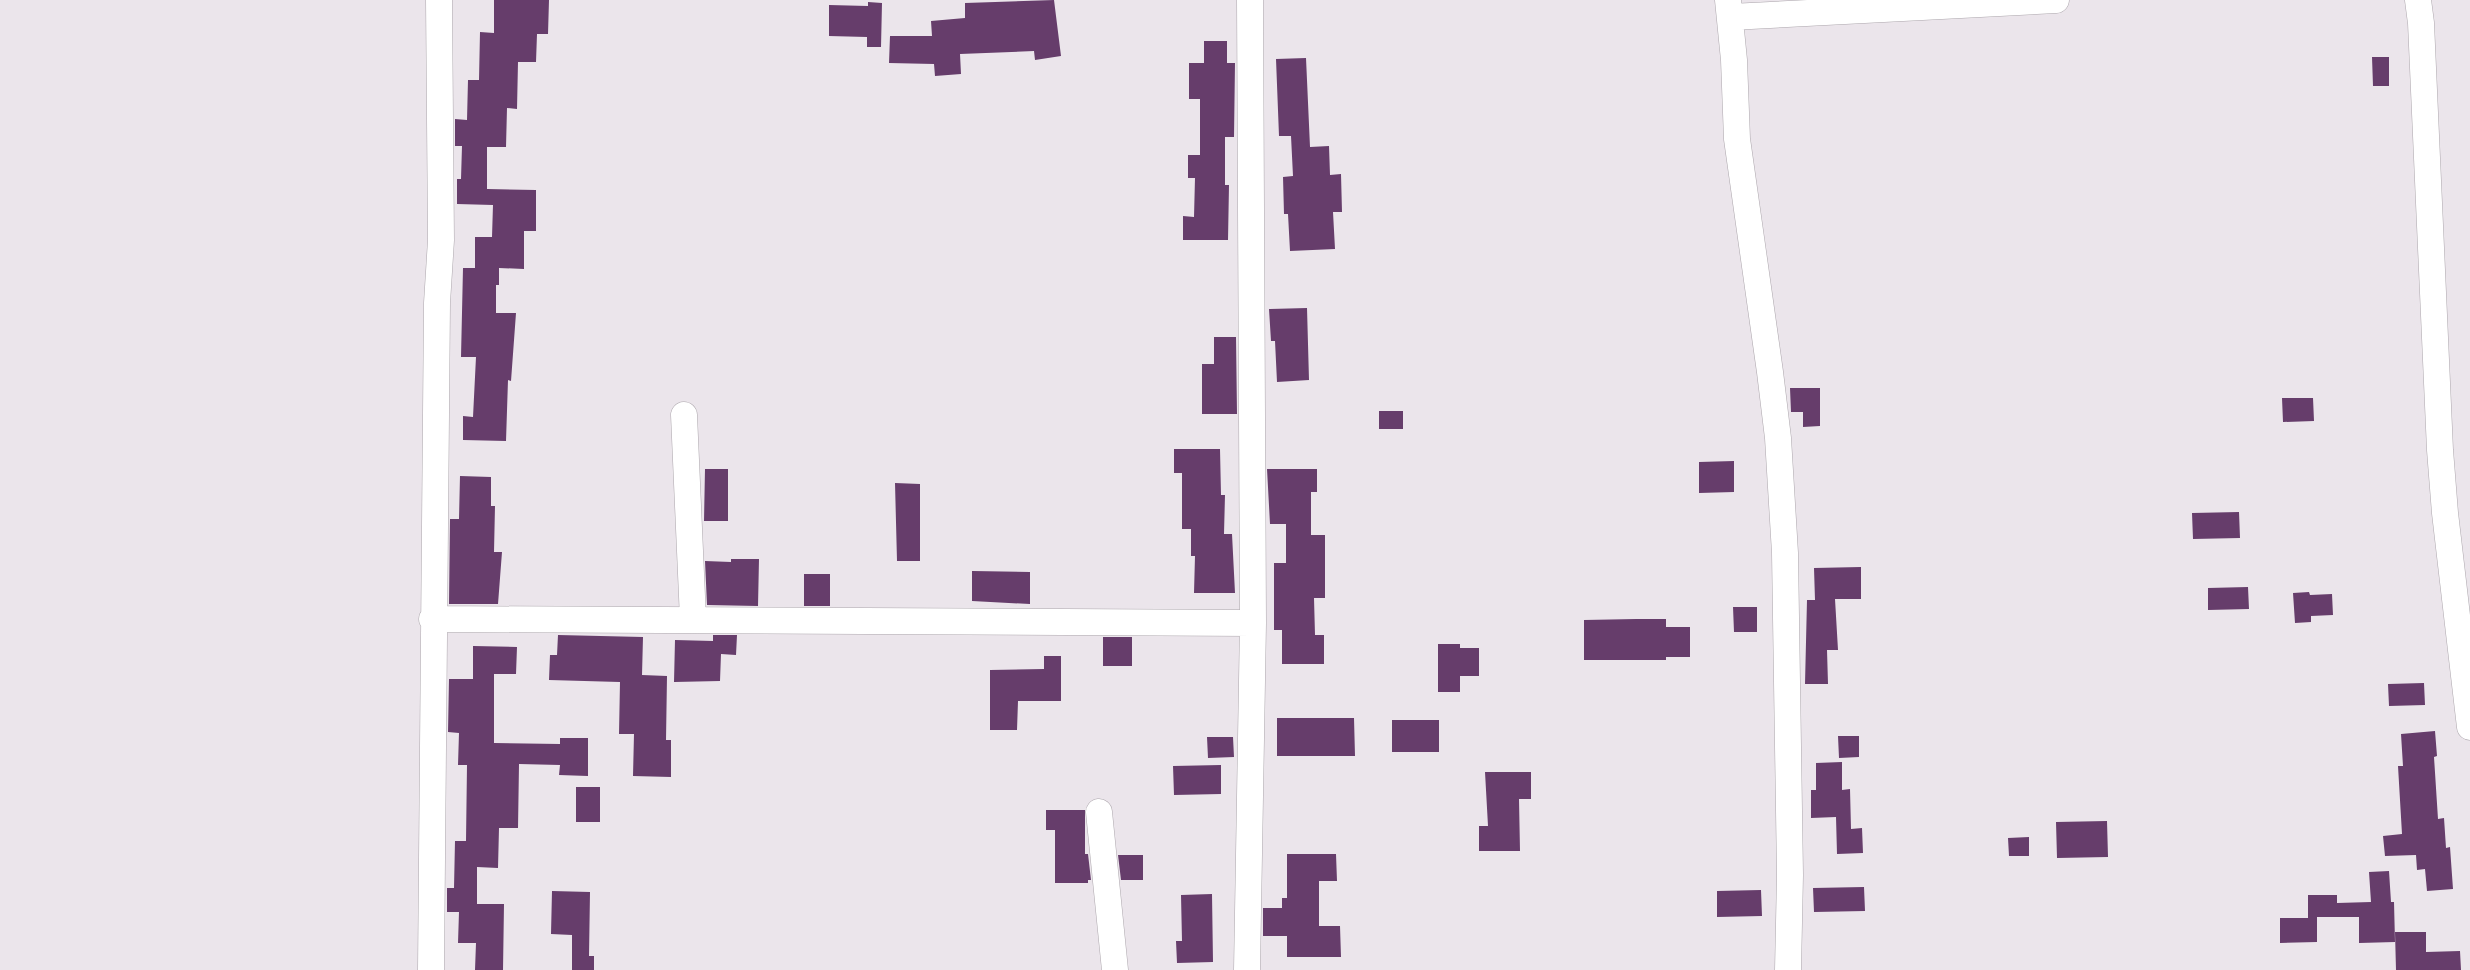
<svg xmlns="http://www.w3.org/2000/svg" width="2470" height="970" viewBox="0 0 2470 970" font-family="'Source Sans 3',sans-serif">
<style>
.building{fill:#663d6b}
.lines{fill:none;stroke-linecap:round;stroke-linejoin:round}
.minor-casing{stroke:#aca6ac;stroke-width:27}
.minor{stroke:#fff;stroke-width:26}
</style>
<rect width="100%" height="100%" fill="#ebe5eb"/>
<path class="building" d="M494 0H549L548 34H537L536 62H518L517 109 507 108 506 147H487V189L536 190V231H524V269L499 268V285H496V313H516L511 381 508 380 506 441 463 440V416L473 417 476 357H461L463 268H475V237H492L493 205 457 204V179H461L462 146H455V119L467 120 468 80H479L480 32 494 33Z
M1054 0 1061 56 1035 60 1034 51 960 54 961 74 935 76 934 64 889 63 890 36H932L931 21 965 18V3Z
M868 2 882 3 881 47H867V37L829 36V5L868 6Z
M1204 41H1227V63H1235L1234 137H1225V185H1229L1228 240H1183V216L1194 217 1195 178H1188V155H1200V99H1189V63H1204Z
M2372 57H2389V86H2373Z
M1306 58 1310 147 1329 146 1330 175 1341 174 1342 212H1333L1335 249 1290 251 1288 214H1284L1283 177 1293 176 1291 136H1279L1276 59Z
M1307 308 1309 380 1277 382 1275 341H1271L1269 309Z
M1214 337H1236L1237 414H1202V364H1214Z
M1790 388H1820V426L1803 427V412H1791Z
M2282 398H2313L2314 421 2283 422Z
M1379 411H1403V429H1379Z
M1174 449H1220L1221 495H1225L1224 534H1232L1235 593H1194L1195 556H1191V529H1182V473H1174Z
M1734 461V492L1699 493V462Z
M705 469H728V521H704Z
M1267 469H1317V492H1311V535H1325V598H1314L1315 635H1324V664H1282V630H1274V563H1286V524H1270Z
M460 476 491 477V506H495L494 552H502L498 604H449L450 519H459Z
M895 483 920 484V561H897Z
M2239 512 2240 538 2193 539 2192 513Z
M731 559H759L758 606 707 605 705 561 731 562Z
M1861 567V599H1835L1838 650H1827L1828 684H1805L1807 600H1815L1814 568Z
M972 571 1030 572V604L972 601Z
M804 574H830V606H804Z
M2248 587 2249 609 2208 610V588Z
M2309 592 2310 595 2332 594 2333 615 2311 616V622L2295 623 2293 593Z
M1733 607H1757V632H1734Z
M1636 619H1666V627H1690V657H1666V660H1584V620Z
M558 635 643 637 642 675 667 676 666 740H671V777L633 776 634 734H619L620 682 549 680 550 655H557Z
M713 635H737L736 655 721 654 720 681 674 682 675 640 713 641Z
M1103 637H1132V666H1103Z
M1438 644H1460V648H1479V676H1460V692H1438Z
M473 646 517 647 516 674H494V743L560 744V738H588V776L559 775 560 765 519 764 518 828H499L498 868 477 867V904H504L503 970H475L476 943H458L459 912H447V888H454L455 841H466L467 765H458L459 733 448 732 449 679H473Z
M1044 656H1061V701H1018L1017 730H990V670L1044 669Z
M2424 683 2425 705 2389 706 2388 684Z
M1277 718H1354L1355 756H1277Z
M1392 720H1439V752H1392Z
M2435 731 2437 756 2434 757 2438 819 2444 818 2446 848 2450 847 2453 889 2427 891 2425 869 2417 870 2416 855 2385 856 2383 836 2402 834 2398 766H2403L2401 734Z
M1838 736H1859V757L1839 758Z
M1207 737H1233L1234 757 1208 758Z
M1842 762V790L1850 789 1851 829 1862 828 1863 853 1837 854 1836 817 1811 818V790H1816V763Z
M1221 765V794L1174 795 1173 766Z
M1485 772H1531V799H1519L1520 851H1479V826H1488Z
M576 787H600V822H576Z
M1046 810H1085V854H1088L1091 880H1088V883H1055V830H1046Z
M2107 821 2108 857 2057 858 2056 822Z
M2029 837V856H2009L2008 838Z
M1287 854H1336L1337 881H1319V926H1340L1341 957H1287V936H1263V908H1282V898H1287Z
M1118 855H1143V880H1121Z
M2389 871 2391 902H2394L2395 942 2359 943V917H2317V942L2280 943V918H2308V895H2337V903L2371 902 2369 872Z
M1864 887 1865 911 1814 912 1813 888Z
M1761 890 1762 916 1717 917V891Z
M552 891 590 892 589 956H594V970H572V935L551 934Z
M1212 894 1213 962 1177 963 1176 941H1182L1181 895Z
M2395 932H2426V952L2460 951 2461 970H2396Z"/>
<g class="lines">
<defs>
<path id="minor" d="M1728 0 1734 60 1737 139 1770 372 1778 438 1785 553 1790 875 1788 970
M2418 0 2421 23 2440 450 2445 513 2470 727
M1731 17 2056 0
M684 415 693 619
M432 619 1253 623
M1099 812 1115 970
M431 970 437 303 441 240 439 0
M1247 970 1253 623 1250 0"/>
</defs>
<use href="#minor" class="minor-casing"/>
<use href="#minor" class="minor"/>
</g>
</svg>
